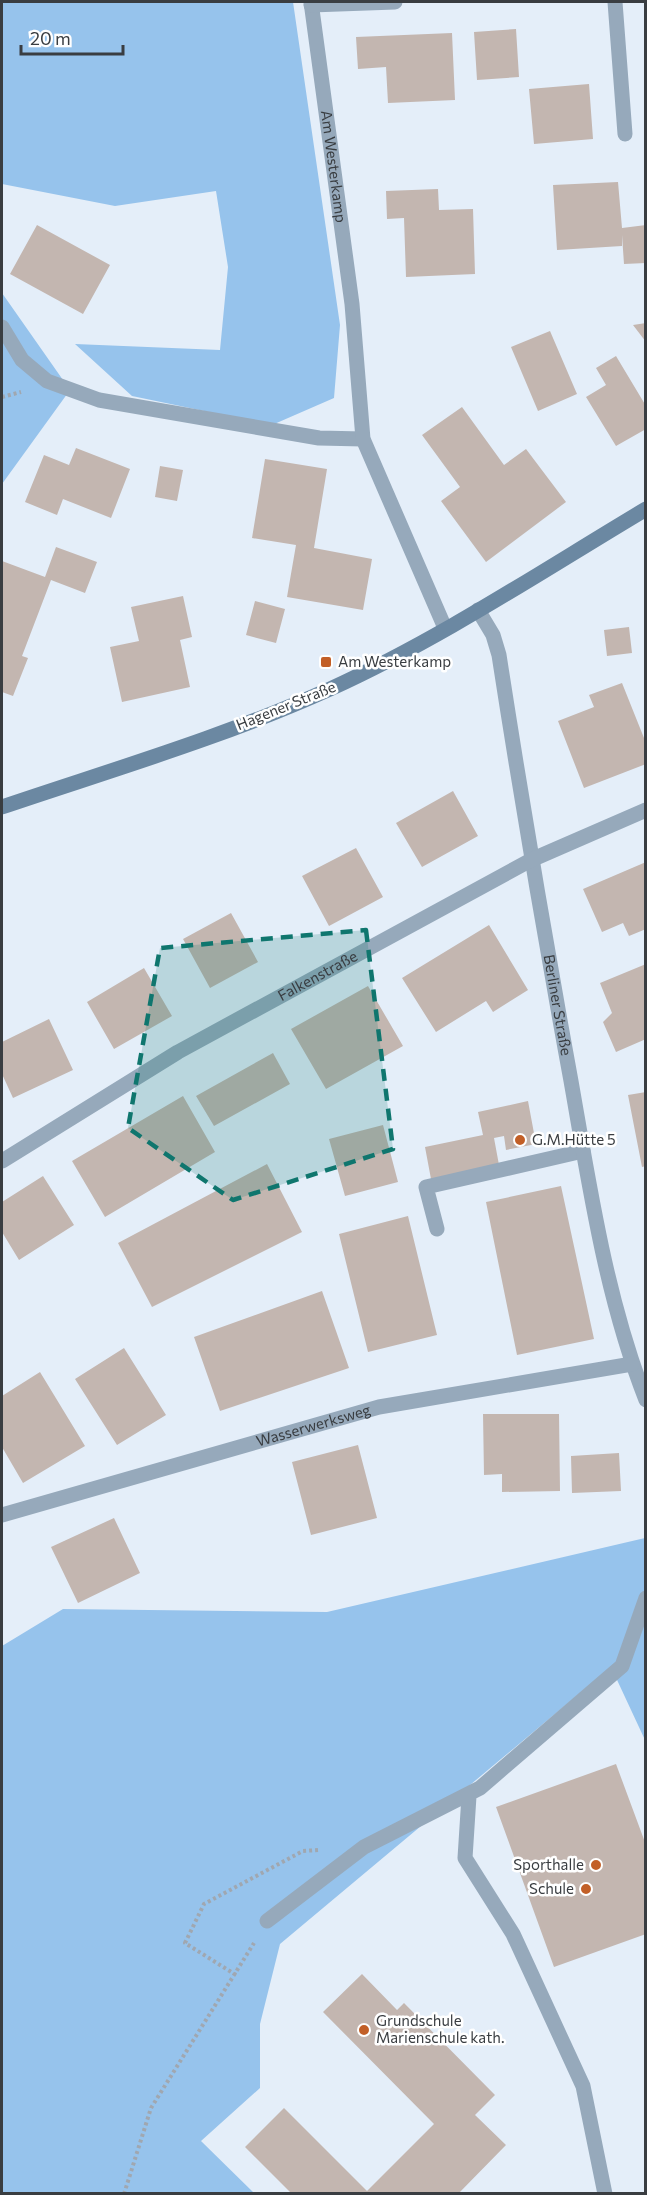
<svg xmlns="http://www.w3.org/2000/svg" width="647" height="2195" viewBox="0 0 647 2195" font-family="Commissioner,sans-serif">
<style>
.forest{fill:#96c3ec}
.building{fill:#c3b6b0}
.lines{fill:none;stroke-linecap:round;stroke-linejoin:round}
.path{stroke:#a0a7b0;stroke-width:4;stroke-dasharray:3 3;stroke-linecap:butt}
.lane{stroke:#96a9bb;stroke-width:15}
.street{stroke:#96a9bb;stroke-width:15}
.secondary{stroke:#6b88a2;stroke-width:15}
.marked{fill:#0f766e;fill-opacity:0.2;stroke:#0f766e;stroke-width:4.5;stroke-dasharray:12 8;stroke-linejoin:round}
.poi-dot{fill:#c25f27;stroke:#fff;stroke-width:2}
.labels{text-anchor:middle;stroke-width:5;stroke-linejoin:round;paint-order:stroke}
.street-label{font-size:15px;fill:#393d41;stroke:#fff}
.poi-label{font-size:15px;fill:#393d41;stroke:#fff;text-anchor:start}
</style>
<rect width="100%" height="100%" fill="#e4eef9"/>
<path class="forest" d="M2 2H293L340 325 334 398 272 425 132 396 75 344 220 350 228 267 216 191 115 206 2 184Z
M2 293 70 390 2 484Z
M645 1538V1740L611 1667 280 1944 260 2024V2088L201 2141 254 2193 2 2194V1646L63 1609 327 1612Z"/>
<path class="building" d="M516 29 519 77 477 80 474 32Z
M452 33 455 100 388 103 386 67 358 69 356 37Z
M589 84 593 139 534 144 529 89Z
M618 182 622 228 646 225V263L624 264 622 235V246L557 250 553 185Z
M438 189 439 210 473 209 475 274 406 277 404 218 387 219 386 191Z
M37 225 110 265 83 314 10 274Z
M646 323V342L633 325Z
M550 331 577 394 538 411 511 347Z
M616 356 646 406V429L616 446 586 397 606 385 596 368Z
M462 407 504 465 526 449 566 502 486 562 441 501 460 487 422 435Z
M76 448 130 469 111 518 63 499 57 515 25 502 44 455 69 465Z
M265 459 327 469 314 548 372 559 363 610 287 597 296 545 252 538Z
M160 466 183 470 177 501 155 497Z
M56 547 97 562 85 593 51 580 22 656 28 658 13 696 2 692V561L45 577Z
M183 596 192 637 180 640 190 687 122 702 110 647 139 641 131 607Z
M255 601 285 609 276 643 246 635Z
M629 627 632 653 607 656 604 630Z
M622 683 646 743V764L584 788 558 721 594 707 589 695Z
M453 791 478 836 422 867 396 823Z
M356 848 383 897 329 926 302 876Z
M646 862V929L629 936 623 923 602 932 583 889Z
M231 913 258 962 210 988 183 939Z
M489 925 528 990 493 1012 486 1001 436 1032 402 978Z
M646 964V1039L616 1052 603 1022 612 1013 600 983Z
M144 968 172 1016 114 1049 87 1002Z
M368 986 403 1046 326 1089 291 1029Z
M49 1019 73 1070 13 1098 2 1074V1042Z
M273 1053 290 1084 214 1126 196 1096Z
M646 1092V1166L642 1167 628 1095Z
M183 1096 215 1152 105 1217 72 1161Z
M528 1101 536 1144 506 1150 504 1136 494 1138 499 1165 431 1179 425 1147 483 1135 478 1112Z
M383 1125 398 1182 345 1196 329 1139Z
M267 1164 302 1232 152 1307 118 1243Z
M43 1176 74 1225 19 1260 2 1232V1202Z
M561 1186 594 1339 517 1355 486 1202Z
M408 1216 437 1335 368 1352 339 1234Z
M322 1291 349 1368 220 1411 194 1337Z
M124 1348 166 1415 117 1445 75 1379Z
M40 1372 85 1446 23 1483 2 1447V1396Z
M483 1414H559L560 1491 502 1492V1474L484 1475Z
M358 1445 377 1518 311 1535 292 1462Z
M619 1453 621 1491 572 1493 571 1456Z
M114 1518 140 1573 78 1603 51 1547Z
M616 1764 646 1845V1934L554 1967 496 1807Z
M362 1974 397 2010 404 2003 495 2095 475 2115 506 2145 458 2194H292L245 2147 284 2108 367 2191 434 2124 323 2012Z"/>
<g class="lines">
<path class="path" d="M2 397 21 392
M236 1975 185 1943 204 1904 303 1851 318 1850
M124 2194 151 2108 254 1943"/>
<path class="lane" d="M615 2 625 134
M2 327 22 360 47 381 99 400 319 438 363 439
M437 1229 426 1187 583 1151
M469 1796 465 1858 513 1934 583 2086 605 2194
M267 1921 364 1847 480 1788 622 1666 646 1598"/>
<g class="street">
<path id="s1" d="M311 2 352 304 363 439 445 628"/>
<path d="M311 5 395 2"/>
<path id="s2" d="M478 610 493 635 499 655C521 797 545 939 571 1081 590 1189 606 1298 646 1400"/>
<path id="s3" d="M2 1161 178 1052 531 860 646 810"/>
<path id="s4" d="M2 1515 379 1407 632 1364"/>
</g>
<path class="secondary" d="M2 807C111 770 224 737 330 689 440 639 542 571 646 509"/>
</g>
<path class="marked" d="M366 930 393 1149 233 1200 128 1128 160 948Z"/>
<g class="poi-dot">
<rect x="320" y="656" width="12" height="12" rx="3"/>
<circle cx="520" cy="1140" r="6"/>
<circle cx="596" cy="1865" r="6"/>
<circle cx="586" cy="1889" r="6"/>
<circle cx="364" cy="2030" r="6"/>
</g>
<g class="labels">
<g class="street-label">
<text dy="5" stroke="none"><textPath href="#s1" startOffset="166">Am Westerkamp</textPath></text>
<text transform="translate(286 706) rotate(-22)" y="5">Hagener Straße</text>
<text dy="5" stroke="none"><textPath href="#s3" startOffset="366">Falkenstraße</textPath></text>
<text dy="5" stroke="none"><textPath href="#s2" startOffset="405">Berliner Straße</textPath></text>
<text dy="5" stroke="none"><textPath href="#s4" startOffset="324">Wasserwerksweg</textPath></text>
</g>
<g class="poi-label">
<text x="338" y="667">Am Westerkamp</text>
<text x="532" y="1145">G.M.Hütte 5</text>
<text x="584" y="1870" text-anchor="end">Sporthalle</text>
<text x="574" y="1894" text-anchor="end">Schule</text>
<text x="376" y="2026">Grundschule<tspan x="376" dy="17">Marienschule kath.</tspan></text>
</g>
</g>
<rect width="647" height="2195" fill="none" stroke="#393d41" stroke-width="6"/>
<path d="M21 45v9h102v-9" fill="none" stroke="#393d41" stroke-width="3"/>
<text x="30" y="45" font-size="18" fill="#393d41" stroke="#ffffff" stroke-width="4.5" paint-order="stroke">20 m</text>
</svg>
